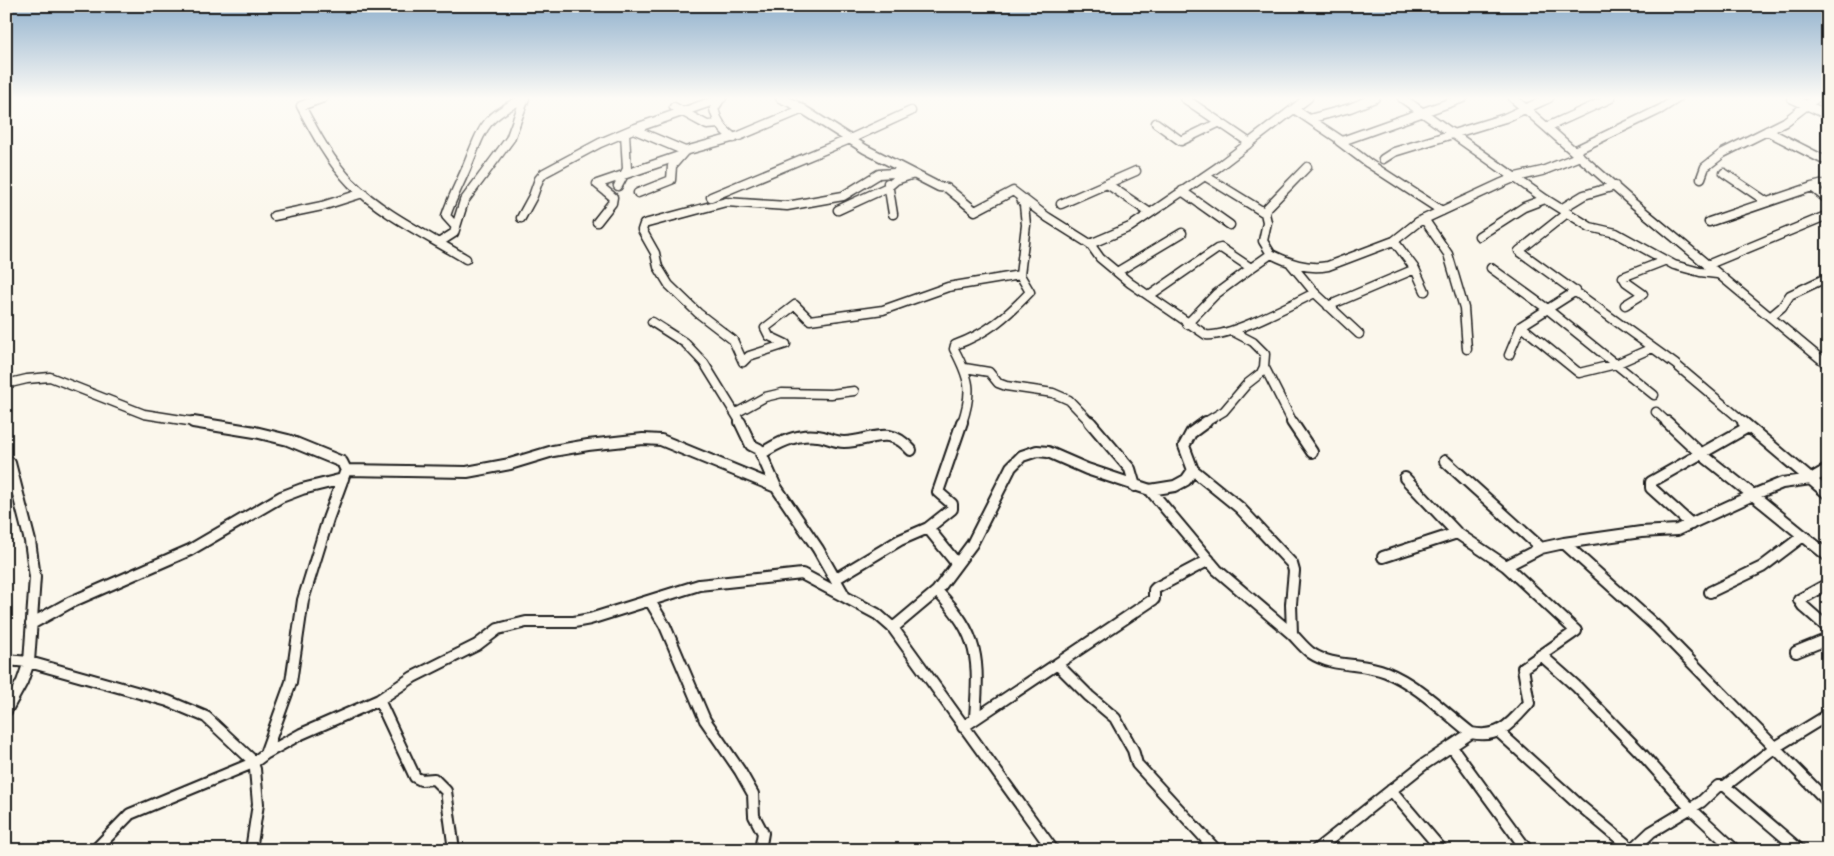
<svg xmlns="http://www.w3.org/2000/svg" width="1834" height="856" viewBox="0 0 1834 856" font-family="'Gochi Hand',sans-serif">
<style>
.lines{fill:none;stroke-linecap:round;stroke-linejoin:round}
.minor-far1-casing{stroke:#1c1c1c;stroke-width:11}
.minor-casing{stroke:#1c1c1c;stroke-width:14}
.minor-far1{stroke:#fbf7ec;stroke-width:8}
.minor{stroke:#fbf7ec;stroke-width:10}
</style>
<rect width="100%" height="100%" fill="#fbf7ec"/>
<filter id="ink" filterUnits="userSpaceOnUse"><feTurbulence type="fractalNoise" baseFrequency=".02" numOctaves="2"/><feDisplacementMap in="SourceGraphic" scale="10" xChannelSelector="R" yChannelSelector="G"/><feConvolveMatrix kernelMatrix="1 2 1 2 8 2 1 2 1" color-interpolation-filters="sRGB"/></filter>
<g filter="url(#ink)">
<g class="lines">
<defs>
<path id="minor-far1" d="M323 98 301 106C315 133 330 161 351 183 383 215 427 235 466 259
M780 98 796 105 865 149 939 187 947 188 975 211 1013 191 1047 217 1090 244 1100 258 1130 283 1206 335C1230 338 1291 304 1315 293L1291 264
M1184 98 1250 143
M1402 98 1545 199 1590 227 1616 233 1674 265 1700 272 1717 274
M1513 98 1633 203 1828 365
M1791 98 1828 115
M719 101 714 109C717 122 723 131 734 138
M674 107 707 125 720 124
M1294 109 1309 119 1350 108 1375 98
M1309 119 1342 141 1463 98
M1156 123 1181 141 1218 123
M1547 127 1611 98
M633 129 685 151
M1767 131 1822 159
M1339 141 1368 163 1442 211
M1574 151 1661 109 1678 98
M1383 159 1394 152 1505 118 1549 98
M909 172 879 174 843 196 787 206 726 202 644 224 642 230 655 253 658 267 669 285 698 313 733 340 743 362 749 356 786 344 769 336 765 328 795 305 810 320 883 310 948 287 1020 275
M1724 173 1767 202
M1205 176 1265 213
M1701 178 1705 167 1723 153 1785 122 1816 98
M888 183 893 214
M1828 183 1812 187 1828 200
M1107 184 1150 213
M618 186 627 169 625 133
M1182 191 1230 225
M638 193 671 180 672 166 685 151 739 136 803 109
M711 197 850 139 911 111
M1061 204 1136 171
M1561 209 1584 195 1615 186
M838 210 888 187 896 180 911 175
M1567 213 1519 251 1675 364 1745 423
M274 216 322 206 363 193
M521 218 533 196 539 179 544 173 600 143 633 129 722 98
M1424 219 1448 254 1464 308 1467 349
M597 222 612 203 613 197 597 184 679 156
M1709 222 1812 187
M456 227 446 216C451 200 459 185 466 169 483 128 482 118 525 98
M1479 236 1524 207 1545 199
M1394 241 1415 269 1425 291
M440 242 454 233 464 201 510 139 525 98
M1090 244 1130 227 1218 167 1308 98
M1271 254C1289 263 1307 270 1328 266L1394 241 1418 222 1502 183 1516 177 1542 171 1580 156
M1707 265 1828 215
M1251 268 1271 254 1263 241 1267 222 1265 213 1267 208 1307 167
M1491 268 1546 308 1654 395
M1117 272 1182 233
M1315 293 1359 334
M1149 296 1217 249 1221 248 1251 268 1216 294 1187 324
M1625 305 1643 294 1626 282 1623 277 1664 261
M1328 306 1415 269
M1770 317 1782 307 1790 295 1828 277
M652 322 685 343 704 363 741 423
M1521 326 1579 373 1616 364 1652 348
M1509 355 1521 326 1576 291
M965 368 989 372 998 383 1006 386 1053 393 1069 400 1091 423
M1265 368 1293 423
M6 384 27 379 50 377 144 414 201 423
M1656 412 1668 423
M736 413 765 397 782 393 831 394 854 391
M962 423C973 391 970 379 954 349L955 345C988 333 1007 316 1030 292L1020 275 1026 225 1024 205 1020 197
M1204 423 1224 411 1247 384 1261 373 1264 367 1265 354 1253 342 1232 331"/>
<path id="minor" d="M740 422 751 445 759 449 776 487
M1090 422 1130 469 1135 486
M1292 422 1312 452
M1667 422 1700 453 1753 495 1782 483 1811 479 1828 469
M1743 422 1828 494
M761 454C777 443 798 433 818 436 827 437 834 442 844 442 873 441 888 424 911 450
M6 460 10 463 30 541 35 577 29 662 22 682 6 711
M1445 461 1541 548
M346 470 467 472 510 464 553 451 588 445 643 439 661 440 776 487 818 549 844 595
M1193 470 1240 508 1292 564 1294 571 1291 604 1292 634C1298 640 1304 648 1311 653 1333 668 1362 662 1386 672 1418 685 1444 712 1471 733 1500 739 1511 723 1529 703L1523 668 1576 631 1506 566 1541 548 1564 543 1641 532 1677 530 1753 495 1828 556
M1405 478 1457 533
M1150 490 1217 570 1292 634
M6 505 8 489
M1691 524 1651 488V482L1748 427
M1564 543 1657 627 1828 802
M1383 557 1457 533 1506 566
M957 564 928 528 952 509V504L938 492 962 422
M835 579 900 540 928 528
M1828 584 1799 600 1803 606 1828 628
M937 591C980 636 979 659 975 718
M1710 592 1762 567 1803 536
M650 601 665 626 705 720 740 771 753 794 754 816 763 833 760 850
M31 624 71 602 190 550 281 497 302 489 343 479
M893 628 937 591 972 544 1011 467 1022 456 1037 451 1048 452 1087 469 1150 490 1175 486 1186 480 1193 470 1184 446 1191 433 1206 422
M1796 652 1828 639
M1541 655 1577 687 1643 755 1690 808 1735 850
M6 660 29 662 168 701 206 717 251 759 255 769 258 804 251 850
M1057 664 1089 696 1115 718 1133 750 1137 764 1216 850
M379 700 415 777 421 780 434 779 446 791 454 850
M963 727 1154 599V590L1156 588 1209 560
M1499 732 1577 803 1633 850
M1451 746 1527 850
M265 754 301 734 379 700 413 677 477 645 498 629 526 622H574L590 619 699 585 802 574 877 614 893 628 1053 850
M1725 786 1774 748 1828 715
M1391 790 1442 850
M95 850 130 814 253 763 265 754 291 682 303 600 328 519 346 470 342 462 288 440 255 432 193 422
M1316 850 1423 765 1471 733
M1632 850 1651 832 1701 802 1718 786H1725L1800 850"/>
</defs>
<use href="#minor-far1" class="minor-far1-casing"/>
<use href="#minor" class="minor-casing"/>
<use href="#minor-far1" class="minor-far1"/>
<use href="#minor" class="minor"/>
</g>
</g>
<linearGradient id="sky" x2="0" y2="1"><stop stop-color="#91b1cd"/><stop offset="0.45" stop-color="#fdfbf6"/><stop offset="1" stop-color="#fdfbf6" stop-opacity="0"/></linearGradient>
<rect width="1834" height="218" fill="url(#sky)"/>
<rect width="1834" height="856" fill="none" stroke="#fbf7ec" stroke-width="25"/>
<rect x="12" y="12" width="1809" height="831" fill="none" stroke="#1c1c1c" stroke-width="2" filter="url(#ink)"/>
</svg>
